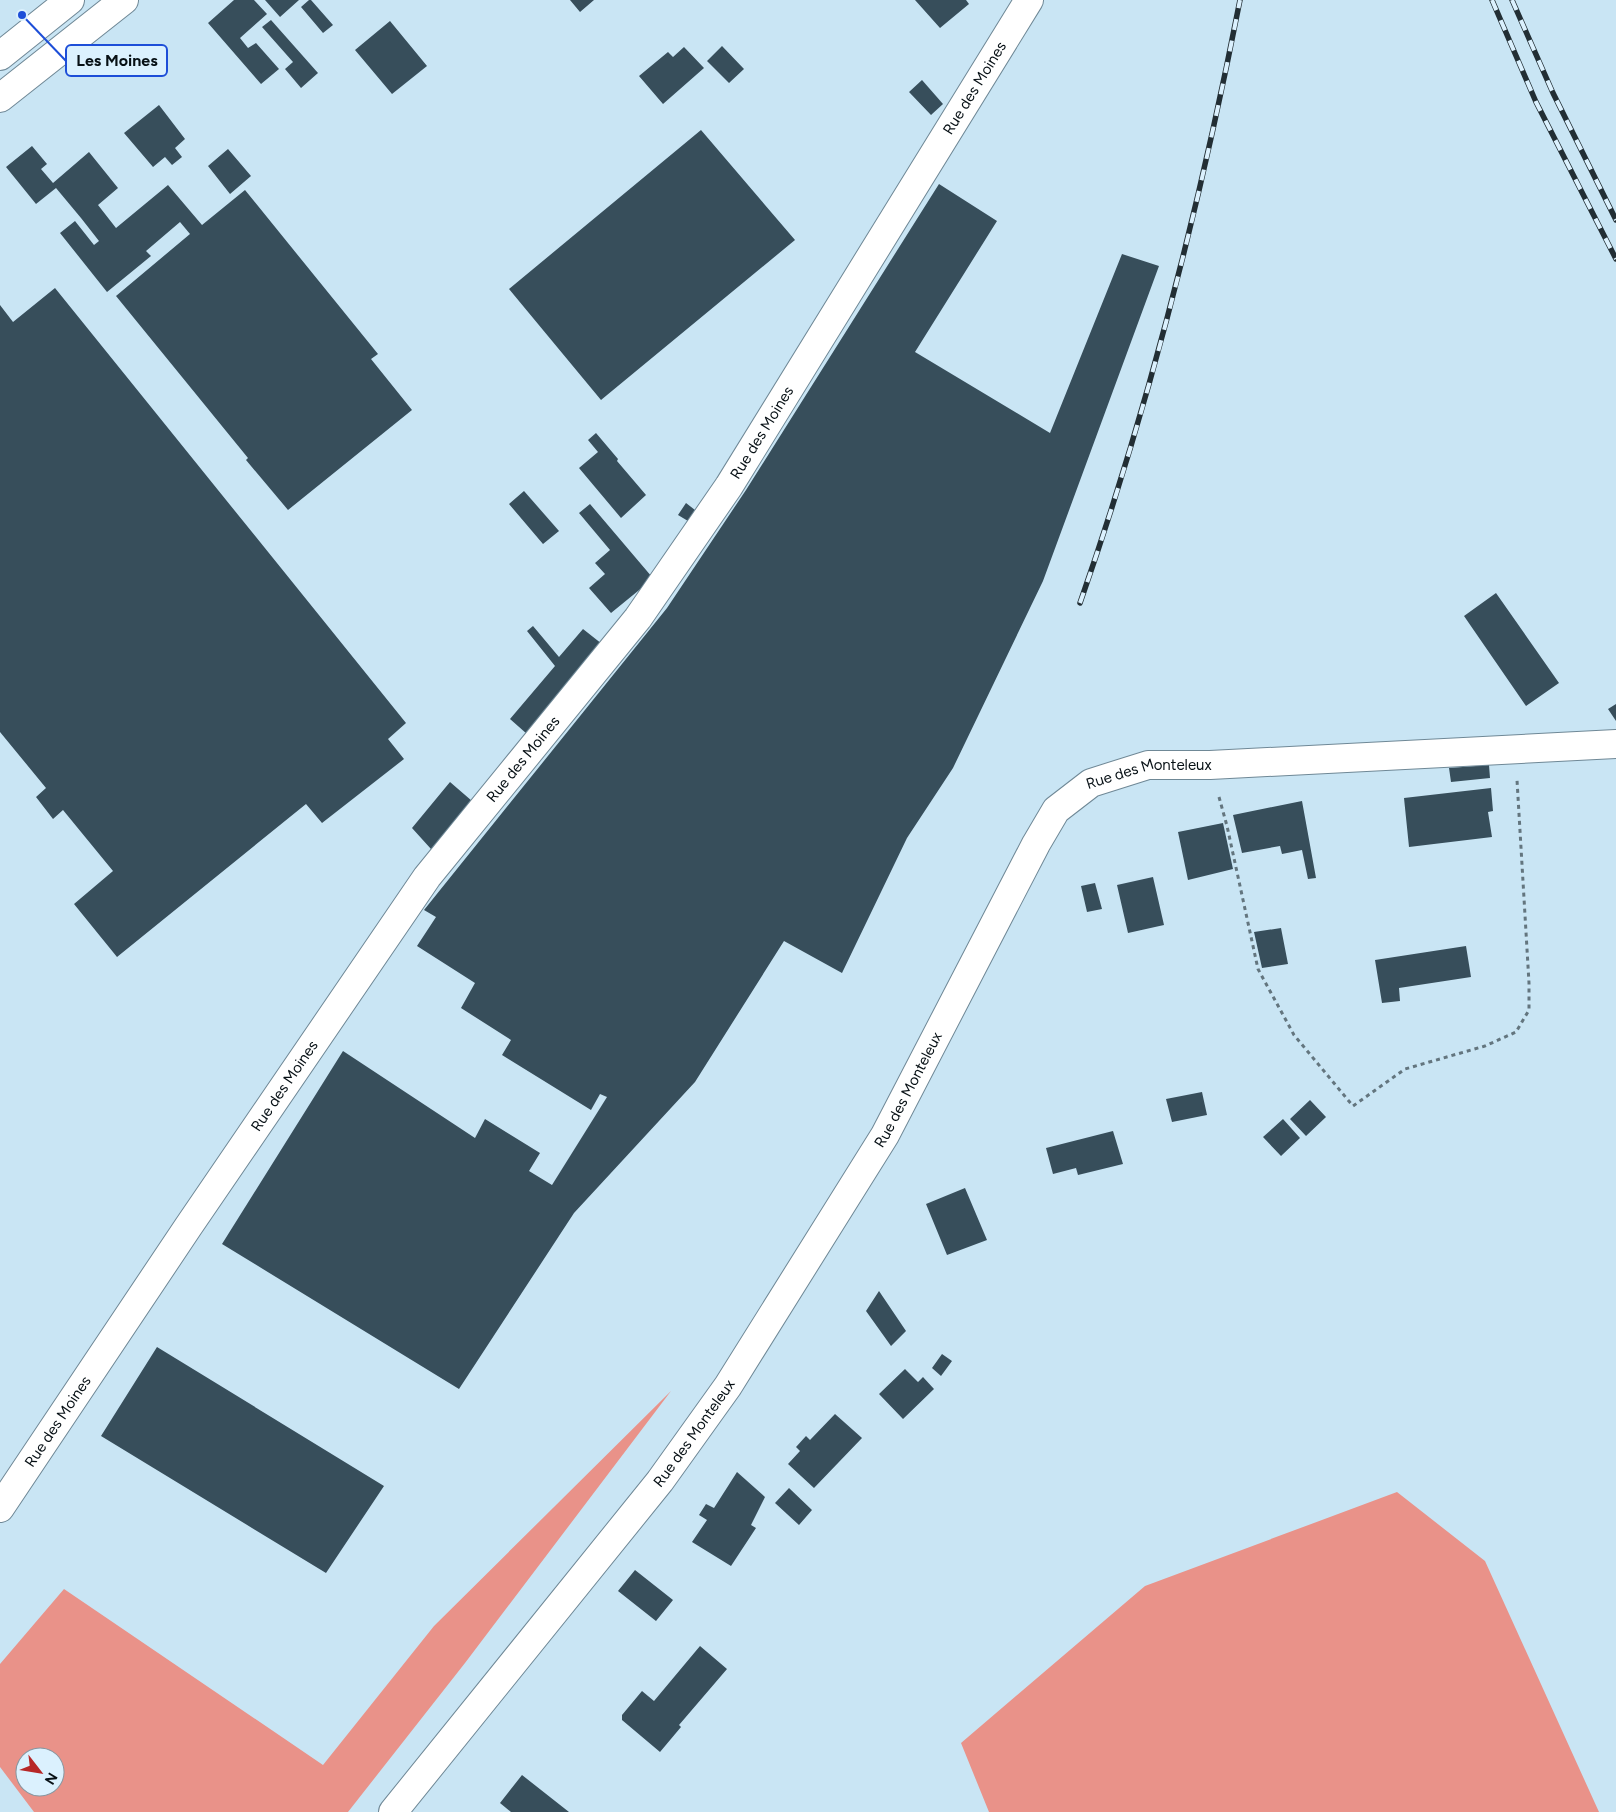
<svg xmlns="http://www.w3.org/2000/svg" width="1616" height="1812" viewBox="0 0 1616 1812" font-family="Figtree,sans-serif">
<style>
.forest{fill:#e99289;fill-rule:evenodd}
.building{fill:#374e5b}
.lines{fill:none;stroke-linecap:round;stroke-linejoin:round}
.minor-casing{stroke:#6f8896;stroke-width:30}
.secondary-casing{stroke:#6f8896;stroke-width:30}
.path{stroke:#63757e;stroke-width:3;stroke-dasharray:4 4;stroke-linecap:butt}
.minor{stroke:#fff;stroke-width:28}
.secondary{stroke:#fff;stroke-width:28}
.rail-casing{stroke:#222e34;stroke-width:5.5}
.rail{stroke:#dbf1fe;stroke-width:4;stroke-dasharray:11;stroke-linecap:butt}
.labels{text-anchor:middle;stroke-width:5;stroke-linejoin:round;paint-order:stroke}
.street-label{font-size:15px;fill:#071015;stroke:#dbf1fe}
.leader{fill:none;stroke:#1d4ed8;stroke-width:2}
.callout-dot{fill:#1d4ed8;stroke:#dbf1fe;stroke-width:2}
.callout{fill:#dbf1fe;stroke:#1d4ed8;stroke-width:2}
.callout-label{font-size:16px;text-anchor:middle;font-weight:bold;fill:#071015}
</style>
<rect width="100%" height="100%" fill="#c9e5f4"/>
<path class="forest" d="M671 1391 465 1663 348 1812H34L0 1767V1664L64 1589 323 1765 434 1626ZM25 1757H55V1787H25Z
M1397 1492 1485 1561 1599 1812H989L961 1743 1145 1586Z"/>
<path class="building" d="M234 0H254L267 14 240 38 248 48 256 43 279 69 261 84 208 23Z
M265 0H299L280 17Z
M309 0H311L333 25 323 33 301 7Z
M570 0H594L580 12Z
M915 0H966L969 4 940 28Z
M271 20 318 73 301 88 285 69 293 62 262 27Z
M390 21 427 66 392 94 355 50Z
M722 46 744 69 729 83 707 61Z
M684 47 704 68 663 104 639 76 668 52 673 57Z
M922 80 943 104 931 115 909 92Z
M159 105 185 139 175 148 182 157 172 165 165 157 153 167 124 133Z
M701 130 795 240 601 400 509 289Z
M32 146 47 164 41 169 53 183 89 152 118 188 98 205 116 228 168 185 202 225 245 190 378 354 371 359 412 410 288 510 246 460 248 458 116 296 190 234 180 222 146 251 151 256 107 292 60 233 75 221 94 245 99 241 81 218 56 188 36 204 6 167Z
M228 149 251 176 230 194 208 166Z
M939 184 997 221 915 352 1050 433 1122 254 1159 266 1043 581 953 768 907 838 842 973 784 941 695 1082 574 1213 459 1389 222 1244 343 1051 475 1138 485 1119 540 1153 529 1171 552 1185 607 1097 600 1094 591 1110 502 1055 511 1040 461 1008 475 983 417 946 436 917 424 910 667 608 746 490Z
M55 288 406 723 388 739 404 759 322 823 306 804 117 957 74 904 113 871 63 810 53 819 36 797 46 788 0 732V305L13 322Z
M596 433 618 459 617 461 646 495 621 518 579 468 598 452 588 440Z
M524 491 559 531 543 544 509 504Z
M686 503 695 510 688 521 678 515Z
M590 504 652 577 649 582 611 613 589 588 605 574 595 563 610 550 579 513Z
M1496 593 1559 683 1526 706 1464 616Z
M533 626 559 657 583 629 602 644 527 734 510 719 555 666 527 631Z
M1616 704V721L1608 709Z
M1489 765 1490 778 1451 782 1449 768Z
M450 782 472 801 431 849 412 828Z
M1491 788 1493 811 1488 812 1492 837 1409 847 1404 798Z
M1302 801 1316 878 1308 879 1302 850 1282 854 1280 846 1242 853 1233 815Z
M1223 823 1233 869 1188 880 1178 832Z
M1153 877 1164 925 1128 933 1117 885Z
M1095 883 1102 909 1087 912 1081 886Z
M1281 928 1288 964 1262 968 1254 932Z
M1466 946 1471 977 1399 988 1400 1001 1382 1003 1375 960Z
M1202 1092 1207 1115 1172 1122 1166 1099Z
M1310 1100 1326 1117 1306 1136 1290 1119Z
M1283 1119 1300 1138 1281 1156 1263 1137Z
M1113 1131 1123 1164 1078 1175 1076 1168 1053 1174 1046 1148Z
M965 1188 987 1240 947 1255 926 1204Z
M879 1291 906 1331 891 1346 866 1311Z
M157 1347 384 1486 326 1573 101 1436Z
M942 1354 952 1361 941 1376 932 1368Z
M905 1369 918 1382 923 1377 934 1389 903 1419 879 1394Z
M835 1414 862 1438 814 1488 788 1464 800 1451 796 1447 806 1436 810 1440Z
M737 1472 765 1497 751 1525 756 1528 731 1566 692 1542 707 1520 699 1515 706 1504 714 1508Z
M789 1488 812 1510 799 1525 775 1503Z
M635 1570 673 1600 656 1621 618 1591Z
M700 1646 727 1669 679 1725 681 1727 660 1752 622 1720V1715L642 1691 654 1701Z
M522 1775 569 1812H511L500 1803Z"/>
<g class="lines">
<defs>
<g id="minor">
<path id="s1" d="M0 1508 188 1227 427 877 638 618 729 486 1029 0"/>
<path id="s2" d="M393 1812 660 1481 728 1386 885 1135 1036 844 1056 810 1091 783 1148 765H1210L1616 744"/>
</g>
<path id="secondary" d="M0 56 70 0
M0 98 124 0"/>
</defs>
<use href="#minor" class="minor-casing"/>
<use href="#secondary" class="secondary-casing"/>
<path class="path" d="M1219 797 1227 826 1258 969 1294 1035 1353 1106 1405 1069 1485 1046 1516 1032 1529 1010V983L1517 780"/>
<use href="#minor" class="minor"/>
<use href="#secondary" class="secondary"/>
<defs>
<path id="rail" d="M1492 0 1536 102 1616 259
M1512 0 1553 93 1616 220
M1080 603C1149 406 1200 204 1240 0"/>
</defs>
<use href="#rail" class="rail-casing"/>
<use href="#rail" class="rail"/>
</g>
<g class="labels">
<g class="street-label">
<text dy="5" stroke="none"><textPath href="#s1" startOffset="1724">Rue des Moines</textPath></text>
<text dy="5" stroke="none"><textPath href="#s1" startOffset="1319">Rue des Moines</textPath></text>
<text dy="5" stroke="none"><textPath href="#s1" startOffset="914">Rue des Moines</textPath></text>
<text dy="5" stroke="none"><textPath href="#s2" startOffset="1309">Rue des Monteleux</textPath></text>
<text dy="5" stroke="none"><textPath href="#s1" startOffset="509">Rue des Moines</textPath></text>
<text dy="5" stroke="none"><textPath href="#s2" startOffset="889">Rue des Monteleux</textPath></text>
<text dy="5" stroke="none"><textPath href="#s1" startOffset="104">Rue des Moines</textPath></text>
<text dy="5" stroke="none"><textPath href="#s2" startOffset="484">Rue des Monteleux</textPath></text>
</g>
</g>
<path class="leader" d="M22 15L66 61"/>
<circle class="callout-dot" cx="22" cy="15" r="5"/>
<rect class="callout" x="66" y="45" width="101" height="31" rx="5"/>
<g class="callout-label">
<text x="117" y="66">Les Moines</text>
</g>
<g transform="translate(40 1772) rotate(121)"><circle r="24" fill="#dbf1fe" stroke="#8697a1"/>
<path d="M0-4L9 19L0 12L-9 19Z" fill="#b72727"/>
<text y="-8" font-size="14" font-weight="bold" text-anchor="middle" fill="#071015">N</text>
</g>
</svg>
